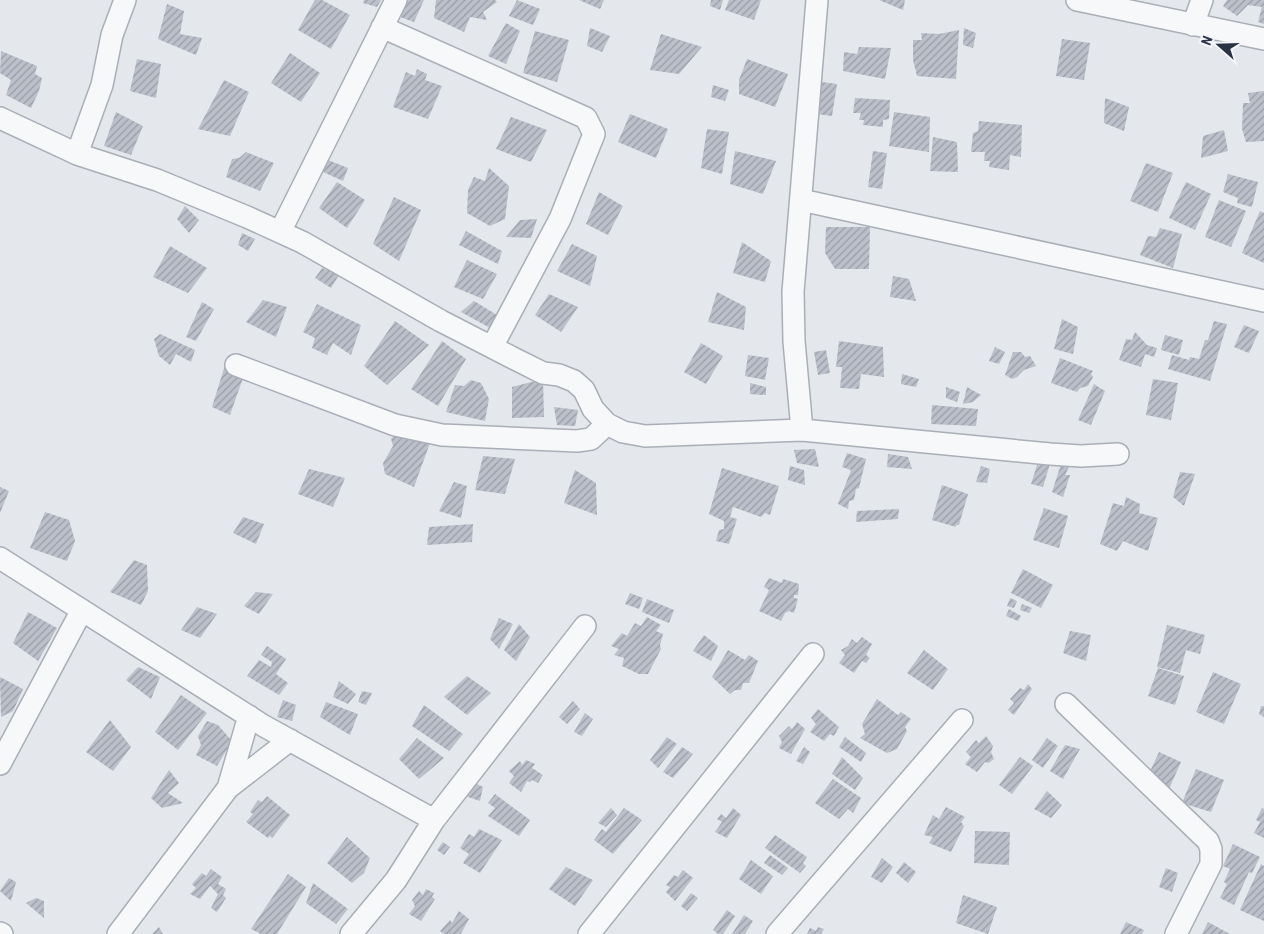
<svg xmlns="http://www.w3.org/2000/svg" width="1264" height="934" viewBox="0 0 1264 934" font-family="'Roboto Condensed',sans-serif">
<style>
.building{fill:url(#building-hatch)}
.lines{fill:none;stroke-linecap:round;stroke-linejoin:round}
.minor-casing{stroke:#a9aeb7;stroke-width:24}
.minor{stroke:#f7f8fa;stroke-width:21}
</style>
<defs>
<pattern id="building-hatch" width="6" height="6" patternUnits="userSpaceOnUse" patternTransform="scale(1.25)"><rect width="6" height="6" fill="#bbc0ca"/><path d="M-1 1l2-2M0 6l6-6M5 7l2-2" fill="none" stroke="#989da6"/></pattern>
</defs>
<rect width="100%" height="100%" fill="#e4e7ec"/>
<path class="building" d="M315 0H322L350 15 331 49 298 30Z
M364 0H381L377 7 363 3Z
M408 0H424L414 22 400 17Z
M436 0H495L497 2 483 12 487 20 470 17 464 32 434 18Z
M517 0 540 9 533 25 509 16Z
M579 0H604L600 9Z
M711 0H723L720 10 710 6Z
M729 0H761L754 20 725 10Z
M879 0H905L903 10Z
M1227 0H1264V24L1258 22 1262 7 1248 5 1237 16 1223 6Z
M167 4 184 11 180 34 202 38 196 55 158 39Z
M506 23 520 31 506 64 488 56Z
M590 28 610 36 602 52 587 46Z
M964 28 976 33 973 48 963 45Z
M959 30 956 79 917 76 913 60V40H922L921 33 939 34Z
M535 31 569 40 557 82 523 73Z
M661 34 702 47 679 74 650 70Z
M1062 39 1090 43 1084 80 1056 76Z
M859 47 891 48 885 79 843 71 844 52 857 54Z
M1 51 37 66 35 74 42 78 39 91 31 108 6 95 11 80 0 73Z
M290 53 320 73 301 102 271 83Z
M137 59 161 64 156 98 130 91Z
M747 59 788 74 775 107 739 94V80Z
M417 69 427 74 425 80 442 86 428 119 393 107 406 72 415 76Z
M224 80 249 92 230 136 198 129Z
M822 82 837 84 832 116 817 114Z
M713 85 729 90 725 101 711 97Z
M1264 91V141L1246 142 1242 129 1243 103H1250L1248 93Z
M855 98 890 100 889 119 883 120V127L863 125 864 120H859L861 113H853Z
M1105 98 1129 107 1124 131 1104 123Z
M116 112 143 126 131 155 104 146Z
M894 112 930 117 929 152 889 146Z
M630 114 668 129 656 158 618 142Z
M511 117 547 130 531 162 496 149Z
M979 121 1022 125 1021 157 1010 155 1009 170 989 167 990 161H984L985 152H971L973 133 978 131Z
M707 129 729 132 722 174 701 168Z
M1224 130 1228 151 1201 158 1203 136Z
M933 137 957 142 958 172 930 171Z
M735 151 776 161 763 194 730 184Z
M873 151 887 153 882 189 868 187Z
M246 152 274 163 260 191 226 177 232 159 239 158Z
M328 160 348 168 343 181 323 172Z
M1146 163 1173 173 1158 212 1130 201Z
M489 168 509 186 505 219 490 226 467 213 468 190 474 177 485 181Z
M1228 174 1258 182 1252 207 1237 203 1238 198 1223 192Z
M337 182 365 200 347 228 319 208Z
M1186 182 1211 194 1195 230 1169 218Z
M599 192 623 206 608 235 586 224Z
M394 197 421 210 399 261 373 244Z
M1219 200 1246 211 1231 247 1205 237Z
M185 206 199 220 189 233 177 219Z
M1260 211 1264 213V263L1242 253Z
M537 219 531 238 506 237 520 220Z
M826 227H870L869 269H835L825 253Z
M1160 228 1182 234 1173 268 1140 255 1148 236 1156 237Z
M466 231 502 251 498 264 459 245Z
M242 233 255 239 248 251 238 245Z
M742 242 771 261 765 282 733 273Z
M572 244 597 256 590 286 557 271Z
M170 246 207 268 188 293 153 277Z
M467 260 497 274 483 299 454 287Z
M322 268 339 275 331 288 315 278Z
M893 276 909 279 916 301 890 297Z
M717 292 746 307 744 330 708 322Z
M549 294 578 307 561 332 535 315Z
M263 300 287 307 276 337 246 322Z
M474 301 497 315 490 328 461 312Z
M202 302 214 309 196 341 186 337Z
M317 304 361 325 351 355 333 343 327 355 312 348 315 338 303 332Z
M1062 319 1078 327 1073 354 1054 349Z
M395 321 429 345 387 385 364 366Z
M1214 321 1227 324 1210 381 1168 369 1172 355 1189 360 1190 357 1199 359 1205 340H1208Z
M1244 325 1259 331 1249 353 1234 347Z
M1135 332 1147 345 1157 348 1154 357 1145 354 1141 367 1119 360 1126 339 1132 340Z
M160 334 195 350 191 362 176 354 170 365 159 356 154 339Z
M1165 335 1183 340 1179 355 1161 350Z
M442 341 466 359 438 406 411 389Z
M839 341 883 347 884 377 861 374 859 389 840 388 842 367H836Z
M701 343 723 356 706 384 684 372Z
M995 347 1005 352 999 364 989 361Z
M826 350 830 373 818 375 814 352Z
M1013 352H1021L1025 357 1030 356 1036 366 1024 370 1017 377 1012 379 1005 375Z
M748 355 769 358 765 380 745 376Z
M1060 358 1093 371 1091 374 1093 377 1088 386 1080 388 1077 392 1051 383Z
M226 362 244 375 230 415 212 407Z
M902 374 919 379 916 387 901 384Z
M543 379 544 417 512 418V387Z
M1153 379 1178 383 1171 420 1146 415Z
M471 380 481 383 489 399 485 421 446 412 455 385 464 386Z
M750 383 766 387V395L750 394Z
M1094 384 1105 391 1091 425 1078 420Z
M946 387 960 392 957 402 946 398Z
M967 387 981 395 973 402 963 404Z
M932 405 978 409 976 426 931 424Z
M554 407 578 410 575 426 557 425Z
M399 433 430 443 414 487 385 474 383 463 393 446 391 439Z
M815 449 819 467 797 463 794 450Z
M847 453 866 459 859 488 856 489 854 500 849 501 848 509 838 504 851 470 842 467Z
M888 454 908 457 912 469 887 467Z
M483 456 515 459 505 494 475 490Z
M1039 459 1050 464 1043 487 1031 484Z
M1061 464 1069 467 1065 475H1070L1063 497 1052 492Z
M790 466 804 470 805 485 788 480Z
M981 466 990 469 987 483 976 482Z
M722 468 779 486 770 515 765 513 761 517 733 507 730 517 737 519 729 544 716 541 719 530 724 529V521L709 514Z
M309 469 345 478 333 507 298 494Z
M575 470 596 483 597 515 564 503Z
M1180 472 1195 474 1184 506 1173 497Z
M454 482 467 486 461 518 439 511Z
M942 485 968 494 959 525H956V527L932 520Z
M0 487 9 491 0 513Z
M1126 497 1140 504 1139 513 1158 518 1148 551 1123 541 1117 551 1100 544 1113 503 1124 506Z
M1044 508 1068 516 1059 548 1033 540Z
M899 509 898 519 856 522 857 511Z
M45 512 69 520 75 541 67 561 30 548Z
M243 517 264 524 256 544 233 533Z
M473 524 472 542 427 545 429 527Z
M134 560 147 565 148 591 141 605 110 592Z
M1023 569 1053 585 1041 608 1011 593Z
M769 578 782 583 783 579 799 584 798 595H794V598L798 599 794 613 789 611 785 613 781 621 759 611 769 590 764 587Z
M256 592 273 594 259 614 244 606Z
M630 593 643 598 639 609 625 604Z
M1010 598 1017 601 1014 608 1007 606Z
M647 599 674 610 669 623 642 612Z
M1022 604 1032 608 1029 613 1020 610Z
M197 607 217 614 200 638 181 630Z
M1009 609 1021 616 1018 621 1006 616Z
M28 612 57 628 38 661 13 643Z
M647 617 661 625 656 631 663 634 660 645 661 649 648 674H639L622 666 624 658 614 655 619 649 611 646 622 633 627 636 635 623 641 626Z
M499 618 513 624 499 649 490 639Z
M519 624 530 637 516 661 504 650Z
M1167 625 1205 635 1200 654 1186 650 1180 673 1157 667Z
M1070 631 1091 635 1086 661 1063 653Z
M704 635 718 646 711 661 693 651Z
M862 637 872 644 866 655 870 658 866 663 862 661 854 673 839 663 845 655 841 650 848 646 852 639 857 643Z
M267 646 286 659 276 674 288 683 279 695 247 676 259 660 271 667 272 662 261 655Z
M728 650 745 660 749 655 758 661 749 683H743L741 690H735L730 694 712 677Z
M924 650 948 669 933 690 907 673Z
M138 667 160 677 151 699 126 680Z
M1158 668 1184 676 1175 705 1148 696Z
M1213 672 1241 684 1224 724 1196 712Z
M467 676 491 693 467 715 444 697Z
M0 677 23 689 13 711 1 717Z
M339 681 356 694 348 704 333 697Z
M1028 684 1032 689 1014 715 1008 710 1014 703 1010 699 1020 688 1024 690Z
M362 691 372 693 366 705 358 702Z
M181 695 207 713 178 750 155 732Z
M877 699 898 715 901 712 911 719 905 727 907 731 897 749 887 753 860 738 865 734 862 724Z
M283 700 296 705 292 721 277 717Z
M573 701 580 709 567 724 559 717Z
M326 702 358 714 350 735 320 717Z
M424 705 463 734 449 751 412 726Z
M1261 706H1264V717L1259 714Z
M818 709 839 727 834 736 830 734 824 741 810 732 816 724 811 718Z
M585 713 593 719 582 736 574 732Z
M110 720 131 747 113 771 86 752Z
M207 721 218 725 232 741 217 766 196 755 201 745 198 736Z
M797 722 805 729 791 754 779 748 782 742 779 736 789 726 792 729Z
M986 736 993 746 991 752 994 759 989 763 985 762 977 772 965 764 971 757 966 752 976 740 979 743Z
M667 737 677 744 658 768 650 760Z
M845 737 866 753 861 762 839 747Z
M417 738 444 758 419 779 399 759Z
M1047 738 1058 746 1043 768 1032 760Z
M1065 745 1080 749 1063 779 1050 771Z
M682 747 693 754 673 778 663 772Z
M804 747 810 752 803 764 796 761Z
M1159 752 1181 762 1169 789 1147 778Z
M842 757 863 778 855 790 832 774Z
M1020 757 1033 766 1012 794 999 785Z
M526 760 535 764 532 768 543 775 538 783 532 780 530 782 527 781 521 792 509 783 514 776 509 771 520 761 522 765Z
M1196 769 1224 780 1211 812 1182 803Z
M169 770 179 783 168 793 183 803 162 808 151 798Z
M833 779 861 798 853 813 848 809 839 819 815 803Z
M473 782 483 787 480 801 465 796Z
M1047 791 1062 805 1051 818 1034 809Z
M495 794 530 820 519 836 488 816 495 808 488 803Z
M267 796 290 815 272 838 270 836 268 838 246 822 253 814 250 812 258 800 262 802Z
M946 807 965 817 961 822 964 826 951 852 929 843 933 837 924 835 933 815 939 819Z
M611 808 617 815 606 827 598 823Z
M624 808 642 820 613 854 594 840 602 829 606 832Z
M733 808 741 815 727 838 715 832 722 822 717 819 721 814 726 818Z
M1262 808 1264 809V838L1254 833 1260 822 1256 820Z
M479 829 502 840 480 873 463 863 469 854 460 848 469 834 474 837Z
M975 831 1010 832 1009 865 974 863Z
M775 835 807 857 803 863 806 866 800 873 765 848Z
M347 837 370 858 364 873 352 883 327 863Z
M443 842 450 847 444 855 437 850Z
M1233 844 1260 857 1252 873 1249 872 1234 905 1220 898 1227 884 1224 882 1230 869 1223 866Z
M770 855 788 868 782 875 764 863Z
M882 858 893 867 882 883 871 877Z
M751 860 773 876 761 894 739 879Z
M904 862 916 872 908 883 896 873Z
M1261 864 1264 866V921L1240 910Z
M566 867 593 880 575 906 549 889Z
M1166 868 1178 873 1172 892 1159 887Z
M211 869 222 877 218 884 226 889 223 895 226 898 217 912 211 908 218 894 210 886 200 899 190 894 196 888 192 884 202 873 206 876Z
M683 870 693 878 675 901 666 892 670 887 666 885 674 875 678 877Z
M288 874 306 887 277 934H261L251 929Z
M9 878 16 882 11 901 0 891Z
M313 883 348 909 336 924 306 903Z
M426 889 434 893 432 897 435 899 421 921 409 914 415 906 412 900 419 891 423 895Z
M691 893 698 898 687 911 681 906Z
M963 895 997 907 988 934 956 923Z
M36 898 44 901V918L26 903Z
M727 910 735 916 723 934H718L713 930Z
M459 911 469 919 461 934H444L440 931 450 920 452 923Z
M744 915 753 921 745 934H732Z
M1126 922 1144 930 1142 934H1120Z
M1208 922 1230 934H1202Z
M159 927 163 934H152Z
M818 927 824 929 821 934H807L810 928 816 931Z"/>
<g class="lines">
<defs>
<path id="minor" d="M1077 0 1264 39
M1193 25 1202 0
M382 27 586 118 594 134 560 219 492 347
M0 118 77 154 157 180 247 217 302 242 441 321 515 359 543 373 559 375 574 381 584 390 593 409 607 424 623 432 645 436 802 430 1050 454 1081 456 1118 454
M77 154 102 85 112 35 125 0
M801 200 1264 301
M280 232 396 0
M236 365 395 425 442 435 577 441 591 439 607 424
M802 430 794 341 793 292 817 0
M0 558 264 726 434 820
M1066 704 1208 841 1211 849V864L1176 934
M0 764 82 610
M228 788 249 716
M0 933 2 934
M118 934 228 788 290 740
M351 934 396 880 434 820 585 626
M589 934 813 654
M777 934 962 720"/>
</defs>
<use href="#minor" class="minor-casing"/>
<use href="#minor" class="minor"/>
</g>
<g transform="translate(1219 45) rotate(290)" stroke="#f4f6f9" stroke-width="4" paint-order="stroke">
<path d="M0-4L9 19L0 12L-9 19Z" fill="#2b3445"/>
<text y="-8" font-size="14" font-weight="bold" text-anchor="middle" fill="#2b3445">N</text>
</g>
</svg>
